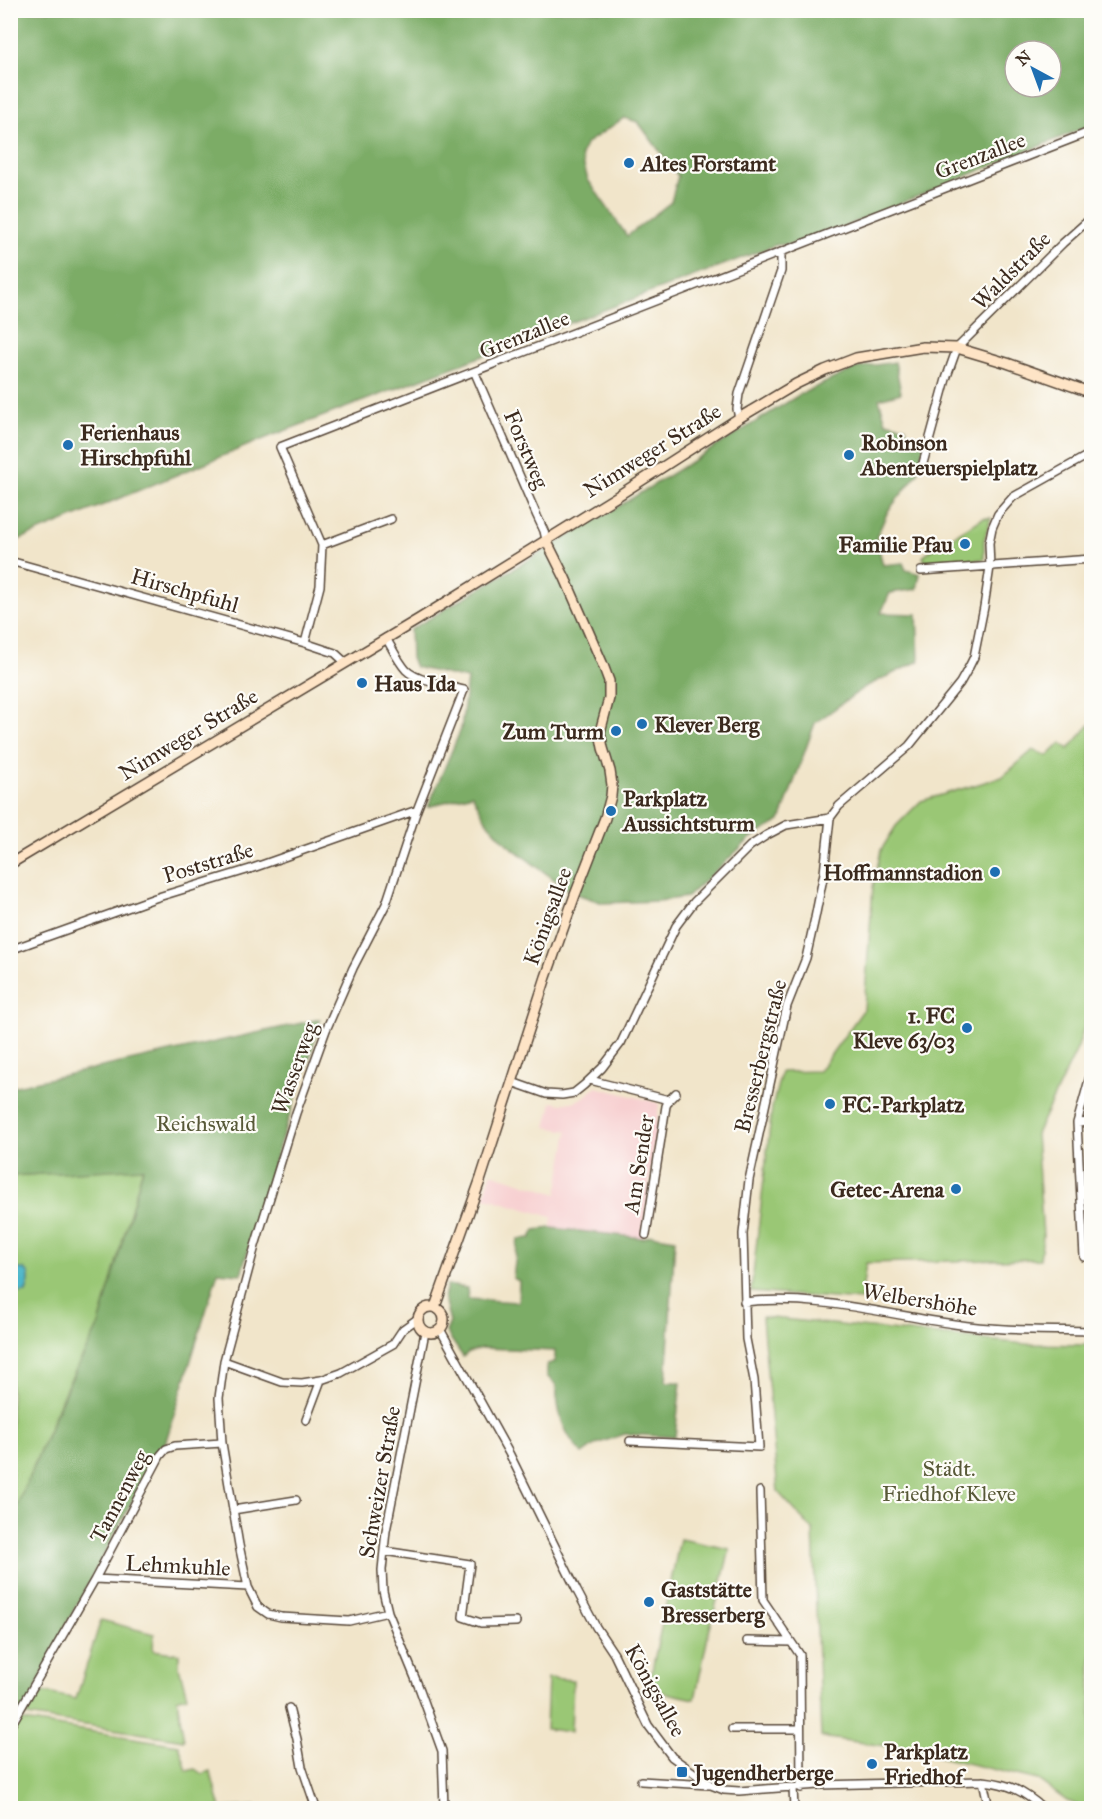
<svg xmlns="http://www.w3.org/2000/svg" width="1102" height="1819" viewBox="0 0 1102 1819" font-family="'IM FELL Great Primer',serif">
<style>
.built{fill:#f7cfd0}
.green{fill:#9ac774;stroke:#6a7849;stroke-width:1.5}
.forest{fill:#7bac66;stroke:#5b6b42;stroke-width:1.5;fill-rule:evenodd}
.water{fill:#4db7ca;stroke:#447074;stroke-width:1.5}
.lines{fill:none;stroke-linecap:round;stroke-linejoin:round}
.street-casing{stroke:#564638;stroke-width:10}
.secondary-casing{stroke:#564638;stroke-width:12}
.street{stroke:#fff;stroke-width:7}
.secondary{stroke:#fee4c6;stroke-width:9}
.poi-dot{fill:#1f6fb2;stroke:#fdfcf7;stroke-width:2}
.labels{text-anchor:middle;stroke-width:4.5;stroke-linejoin:round;paint-order:stroke}
.street-label{font-size:22px;fill:#3b2a1e;stroke:#fdfcf7}
.poi-label{font-size:22px;font-weight:bold;fill:#3b2a1e;stroke:#fdfcf7;text-anchor:start}
.park-label{font-size:22px;fill:#585938;stroke:#fdfcf7}
</style>
<rect width="100%" height="100%" fill="#fdfcf7"/>
<filter id="ink" filterUnits="userSpaceOnUse"><feTurbulence type="fractalNoise" baseFrequency=".0167" numOctaves="2"/><feDisplacementMap in="SourceGraphic" scale="12" xChannelSelector="R" yChannelSelector="G"/><feConvolveMatrix kernelMatrix="1 2 1 2 8 2 1 2 1" color-interpolation-filters="sRGB"/></filter>
<filter id="wash" filterUnits="userSpaceOnUse"><feTurbulence type="fractalNoise" baseFrequency=".008" numOctaves="4" result="noise"/><feDisplacementMap in="SourceGraphic" scale="24" xChannelSelector="R" yChannelSelector="G"/><feGaussianBlur stdDeviation="1.35" result="paint"/><feColorMatrix in="noise" values="0 0 0 0 0 0 0 0 0 0 0 0 0 0 0 0 0 1.4 0 .05"/><feComposite in="paint" operator="in"/></filter>
<g filter="url(#wash)">
<rect width="100%" height="100%" fill="#f1e5ca"/>
<path class="built" d="M596 1087 655 1102 659 1104 643 1238 551 1228 552 1217 484 1197 491 1173 557 1194 568 1131 546 1127 552 1102 561 1104 576 1101 584 1097Z"/>
<path class="green" d="M983 518H991L984 540V559L933 564 926 563 923 557 926 553Z
M1091 723V1003L1078 1047 1036 1134 1043 1236 1040 1259 866 1263 861 1300 751 1292 772 1108 781 1072 819 1071 864 1009 873 887 881 850 896 826 921 801 1002 777 1033 750 1048 756 1061 743 1069 749Z
M143 1167 99 1325 67 1386 11 1520V1284L26 1292 29 1282V1274L11 1269V1176Z
M762 1317 1026 1344 1091 1345V1804L1085 1807 1067 1801 1038 1780 907 1749 821 1737 813 1530 778 1492Z
M680 1539 730 1549 708 1636 695 1699 648 1689Z
M101 1620 154 1634 153 1650 179 1654V1667L187 1696 177 1699 184 1740 26 1716 43 1692 76 1699Z
M548 1678 573 1680 571 1732 546 1729Z
M17 1720 179 1745 187 1771 195 1769 202 1774 210 1771 221 1808 256 1806 257 1808H11V1732Z"/>
<path class="forest" d="M11 11H1091V125L804 243 776 245 271 436 11 543ZM1015 51H1051V87H1015ZM624 118 638 122 678 176 671 202 627 236 588 180 581 155 587 143Z
M895 362 901 393 879 399 886 422 906 427 908 441 924 443 918 473 888 511 876 538 883 565 903 563 906 570 920 574 917 589 890 593 881 613 917 614 919 661 865 687 815 723 780 821 751 838 687 897 659 901 603 903 571 892 508 845 487 822 472 794 428 807 461 729 467 679 415 667 411 658 410 630 621 505 799 395 856 368Z
M320 1019 311 1054 279 1146 241 1274 218 1272 166 1441 137 1492 58 1640 35 1690 43 1692 25 1716 15 1714 11 1721V1520L68 1386 99 1325 143 1168 11 1176V1087Z
M551 1228 643 1238 651 1235 675 1239 666 1382H681L675 1437 625 1434 596 1444 582 1454C562 1431 558 1415 556 1385L547 1376V1364L555 1362V1351L482 1348 469 1352 463 1357 446 1332 450 1322 444 1298 447 1285 467 1288 468 1299 518 1302 519 1281 513 1278 518 1239 531 1238 535 1230Z"/>
<path class="water" d="M11 1269H24L29 1274V1282L26 1292 18 1293 13 1286 11 1284Z"/>
</g>
<g filter="url(#ink)">
<g class="lines">
<defs>
<path id="street" d="M475 373 537 516 544 531 546 540
M739 418 737 409 739 394 781 271V252
M922 467 946 379 957 348 1063 243 1092 217
M322 545 391 519
M10 561 305 643 335 653 346 663
M921 571 1092 559
M305 643 320 586 322 545 280 447 1092 131
M10 950 155 898 250 869 417 810
M10 1017V1025
M1092 1069 1077 1123 1084 1257H1092
M590 1080 669 1100 676 1093
M512 1082 546 1094 562 1095 574 1093 584 1085 602 1068 621 1043 676 926 694 902 750 846 767 835 786 825 830 818
M1077 1123 1092 1122
M1082 1190H1092
M646 1235 666 1106 669 1100
M744 1302C815 1294 884 1314 954 1324 999 1331 1046 1330 1092 1331
M440 1329 510 1455 577 1591 596 1627 614 1654 648 1725 672 1757 711 1785 724 1790 739 1791 819 1785 983 1781C1010 1784 1023 1791 1043 1808
M425 1332 386 1531 382 1570 383 1591 388 1612 420 1690 442 1751 444 1808
M224 1361 282 1382 302 1383 321 1380 341 1373 393 1344 403 1329 417 1319
M306 1420 321 1380
M630 1441 759 1447 754 1380 746 1339 743 1234 749 1180 787 1006 806 958 815 918 824 873 830 818 839 806 909 746 960 683 969 667 974 657 984 607 990 567 989 543 992 528 998 514 1013 497 1092 453
M760 1491 763 1600 800 1655 801 1788
M233 1510 296 1500
M384 1551 470 1564 463 1617 481 1623 516 1622
M95 1579 248 1587 258 1607 268 1614 281 1617 349 1621 388 1612
M248 1587 239 1545 222 1443 219 1398 224 1361 255 1246 296 1113 326 1030 353 968 386 904 417 810 464 690C448 686 417 681 406 670 398 661 392 648 386 638
M747 1641 791 1642
M289 1708 297 1739 302 1767 316 1808
M10 1727 95 1579 160 1456 166 1449 175 1446 222 1443
M732 1729H800
M641 1781 709 1785
M983 1781 989 1808
M793 1788 794 1808"/>
<path id="secondary" d="M10 864 419 619 616 497 739 418 796 384 825 370 856 358 923 347 957 348 1007 363 1092 393
M418 1320a13 13 0 1 1 26 0a13 13 0 1 1-26 0Z
M435 1307 481 1178 546 977 575 895 605 818 611 796 612 785 610 771 603 748 600 732 609 698V681L603 665 565 578 546 540"/>
</defs>
<use href="#street" class="street-casing"/>
<use href="#secondary" class="secondary-casing"/>
<use href="#street" class="street"/>
<use href="#secondary" class="secondary"/>
</g>
</g>
<g class="poi-dot">
<circle cx="629" cy="163" r="6"/>
<circle cx="68" cy="445" r="6"/>
<circle cx="849" cy="455" r="6"/>
<circle cx="965" cy="544" r="6"/>
<circle cx="362" cy="683" r="6"/>
<circle cx="642" cy="724" r="6"/>
<circle cx="616" cy="731" r="6"/>
<circle cx="611" cy="811" r="6"/>
<circle cx="995" cy="872" r="6"/>
<circle cx="967" cy="1028" r="6"/>
<circle cx="830" cy="1104" r="6"/>
<circle cx="956" cy="1189" r="6"/>
<circle cx="649" cy="1602" r="6"/>
<circle cx="872" cy="1764" r="6"/>
<rect x="676" y="1766" width="12" height="12" rx="3"/>
</g>
<g class="labels">
<g class="street-label">
<text transform="translate(980 155) rotate(-21)" y="8">Grenzallee</text>
<text transform="translate(1011 270) rotate(-45)" y="8">Waldstraße</text>
<text transform="translate(524 334) rotate(-22)" y="8">Grenzallee</text>
<text transform="translate(527 449) rotate(67)" y="8">Forstweg</text>
<text transform="translate(652 450) rotate(-32)" y="8">Nimweger Straße</text>
<text transform="translate(185 590) rotate(16)" y="8">Hirschpfuhl</text>
<text transform="translate(188 734) rotate(-31)" y="8">Nimweger Straße</text>
<text transform="translate(208 862) rotate(-17)" y="8">Poststraße</text>
<text transform="translate(547 916) rotate(-70)" y="8">Königsallee</text>
<text transform="translate(760 1056) rotate(-76)" y="8">Bresserbergstraße</text>
<text transform="translate(294 1068) rotate(-70)" y="8">Wasserweg</text>
<text transform="translate(638 1164) rotate(-81)" y="8">Am Sender</text>
<text transform="translate(920 1299) rotate(9)" y="8">Welbershöhe</text>
<text transform="translate(379 1482) rotate(-80)" y="8">Schweizer Straße</text>
<text transform="translate(119 1496) rotate(-62)" y="8">Tannenweg</text>
<text transform="translate(178 1565) rotate(3)" y="8">Lehmkuhle</text>
<text transform="translate(656 1690) rotate(61)" y="8">Königsallee</text>
</g>
<g class="poi-label">
<text x="641" y="171">Altes Forstamt</text>
<text x="80" y="440">Ferienhaus<tspan x="80" dy="25">Hirschpfuhl</tspan></text>
<text x="861" y="450">Robinson<tspan x="861" dy="25">Abenteuerspielplatz</tspan></text>
<text x="953" y="552" text-anchor="end">Familie Pfau</text>
<text x="374" y="691">Haus Ida</text>
<text x="654" y="732">Klever Berg</text>
<text x="604" y="739" text-anchor="end">Zum Turm</text>
<text x="623" y="806">Parkplatz<tspan x="623" dy="25">Aussichtsturm</tspan></text>
<text x="983" y="880" text-anchor="end">Hoffmannstadion</text>
<text x="955" y="1023" text-anchor="end">1. FC<tspan x="955" dy="25">Kleve 63/03</tspan></text>
<text x="842" y="1112">FC-Parkplatz</text>
<text x="944" y="1197" text-anchor="end">Getec-Arena</text>
<text x="661" y="1597">Gaststätte<tspan x="661" dy="25">Bresserberg</tspan></text>
<text x="884" y="1759">Parkplatz<tspan x="884" dy="25">Friedhof</tspan></text>
<text x="694" y="1780">Jugendherberge</text>
</g>
<g class="park-label">
<text x="206" y="1131">Reichswald</text>
<text x="949" y="1476">Städt.<tspan x="949" dy="25">Friedhof Kleve</tspan></text>
</g>
</g>
<rect width="1102" height="1819" fill="none" stroke="#fdfcf7" stroke-width="36"/>
<g transform="translate(1033 69) rotate(319)"><circle r="28" fill="#fdfcf7" stroke="#afa8a0" stroke-width="1.5"/>
<path d="M0-4.5L10 22L0 15L-10 22Z" fill="#1f6fb2"/>
<text y="-9" font-size="16" font-weight="bold" text-anchor="middle" fill="#3b2a1e">N</text>
</g>
</svg>
